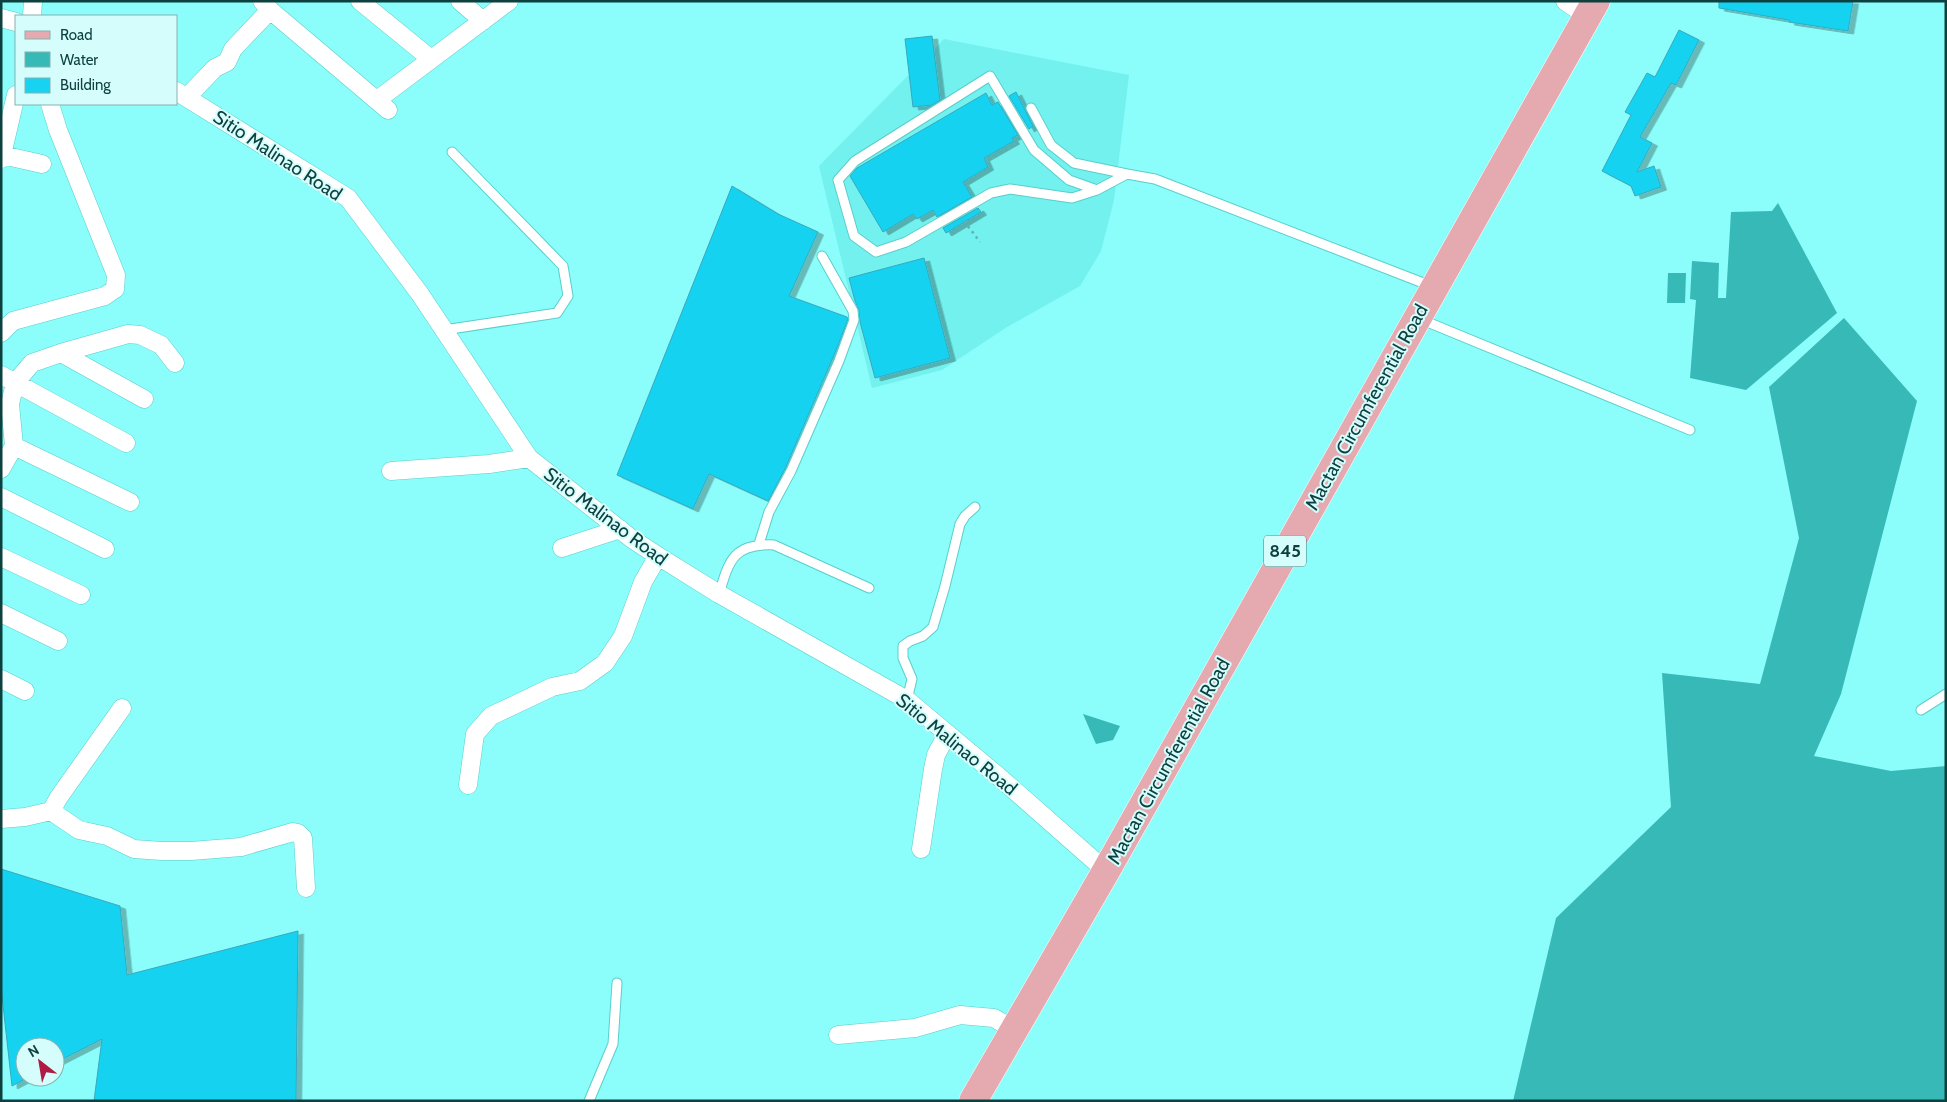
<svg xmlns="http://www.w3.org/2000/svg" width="1947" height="1102" viewBox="0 0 1947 1102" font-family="Cabin,sans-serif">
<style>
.built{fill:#72f1ee}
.water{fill:#36b9b7}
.building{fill:#17d2f1;stroke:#35a9bf;filter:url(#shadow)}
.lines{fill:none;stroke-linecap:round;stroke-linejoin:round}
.service-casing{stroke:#5acecc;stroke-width:11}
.minor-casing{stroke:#5acecc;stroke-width:19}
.primary-casing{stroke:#fff;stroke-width:29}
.path{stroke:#5ab4b2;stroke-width:2.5;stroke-dasharray:2.5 4;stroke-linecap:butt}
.service{stroke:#fff;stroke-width:9}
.minor{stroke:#fff;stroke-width:18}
.primary{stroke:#e5a9b0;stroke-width:28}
.labels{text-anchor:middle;stroke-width:4;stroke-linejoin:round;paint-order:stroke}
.shield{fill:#d5fdfc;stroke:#497978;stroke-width:1}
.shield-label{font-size:18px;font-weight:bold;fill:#0d4140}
.street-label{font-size:19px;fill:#0d4140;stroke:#d5fdfc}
</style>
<defs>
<filter id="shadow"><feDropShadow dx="5.5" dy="3" stdDeviation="0" flood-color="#0004"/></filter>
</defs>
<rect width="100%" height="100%" fill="#8bfdfa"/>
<path class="built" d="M944 39 1129 75 1114 200 1101 251 1080 286 1007 327 942 370 872 388 819 166Z"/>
<path class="water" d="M1778 203 1837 313 1746 390 1690 378 1696 300 1690 299 1692 261 1719 263 1718 298H1726L1731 212 1772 211Z
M1668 273H1686L1685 303H1667Z
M1844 318 1917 401 1841 694 1814 756 1891 771 1946 766V1101H1513L1556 918 1671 807 1662 673 1760 684 1799 538 1769 387Z
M1083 714 1120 726 1113 740 1096 744Z"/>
<path class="building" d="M1719 1H1853L1848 31 1789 22V20L1719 8Z
M1679 30 1699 40 1676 85 1671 83 1640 137 1652 143 1637 172 1654 166 1661 187 1635 196 1631 186 1602 171 1631 115 1625 112 1647 73 1655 77Z
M932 36 940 100 932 105 913 107 905 39Z
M1016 92 1033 126 1029 129 1009 96Z
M986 93 992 105 998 102 1018 135 1012 138 1014 141 984 158 988 167 963 182 972 197 937 217 933 210 917 219 913 214 883 232 850 176 857 168Z
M732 186 778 214 818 232 789 296 847 317 848 319 837 348 785 469 768 501 709 474 693 509 617 475Z
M978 208 981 212 946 233 943 228Z
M924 258 950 358 875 378 860 322 859 310 855 301 849 278Z
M1 869 120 906 127 975 298 931 296 1101H94L102 1039 55 1063V1047H25V1079L12 1086 1 987Z"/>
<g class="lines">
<defs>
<path id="service" d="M1031 108 1051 145 1074 163 1127 174
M1097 190 1069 180 1034 150 990 76 855 161 838 180 854 236 876 252 906 242 991 193 1010 189 1072 198 1097 190 1127 174 1155 179 1431 286
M1420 319 1690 430
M444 330 557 313 568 296 563 266 452 152
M759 544 769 512 791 471 839 361 854 320 853 311 822 256
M719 594C729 561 733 543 774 545L869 588
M907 700 912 679 903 658V646L910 641 923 636 933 627 945 586 960 524 965 516 975 507
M1921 710 1946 694
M589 1101 613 1044 617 983"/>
<path id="minor" d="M262 1 270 10 388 110
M360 1 431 59
M460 1 483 21
M1565 1 1588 17
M32 16 33 1
M1 18 16 22
M176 91 348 198 420 294 529 458 632 539 658 556 719 594 907 700 998 776 1106 871
M187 97 215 68 227 62 233 49 270 10
M377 100 509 1
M2 155 42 164
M1 159 16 95
M1 333 13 321 105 296 115 289 116 275 58 130 50 104
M61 353 144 399
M1 375 126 443
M14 446 130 502
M1 469 14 446 10 404 15 383 32 363 61 353 128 334 140 335 161 345 175 363
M391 471 489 464 529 458
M1 497 105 549
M562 548 620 529
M1 557 81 595
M1 613 58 641
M1 679 25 691
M468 785 475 734 491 716 552 687 580 681 605 663 623 636 643 582 658 556
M51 811 59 797 122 708
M1 819 25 817 51 811 79 830 107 836 134 849 162 851H191L241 847 293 832 298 833 303 838 306 888
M921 849 933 769 936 755 947 734
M838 1035 915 1028 960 1015 994 1018 1014 1030"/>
<path id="primary" d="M973 1101 1106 871 1596 1"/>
</defs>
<use href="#service" class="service-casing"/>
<use href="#minor" class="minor-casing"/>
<use href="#primary" class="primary-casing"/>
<path class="path" d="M986 162 1016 143
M964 221 980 242"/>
<use href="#service" class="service"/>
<use href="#minor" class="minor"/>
<use href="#primary" class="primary"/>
</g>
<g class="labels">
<rect class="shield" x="1264" y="535.5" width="42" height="31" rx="4"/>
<g class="shield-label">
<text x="1285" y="557">845</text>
</g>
<g class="street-label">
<text transform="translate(278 155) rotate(33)" y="7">Sitio Malinao Road</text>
<text transform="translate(1366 407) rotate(-61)" y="7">Mactan Circumferential Road</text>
<text transform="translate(606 516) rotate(37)" y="7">Sitio Malinao Road</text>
<text transform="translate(957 744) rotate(39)" y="7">Sitio Malinao Road</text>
<text transform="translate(1168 761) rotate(-61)" y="7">Mactan Circumferential Road</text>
</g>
</g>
<rect width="1947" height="1102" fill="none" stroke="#0d4140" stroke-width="5"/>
<rect x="15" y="15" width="162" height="90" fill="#d5fdfc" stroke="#85b2b1"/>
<rect x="25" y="31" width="25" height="8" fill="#e5a9b0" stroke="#85b2b1"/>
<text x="60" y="40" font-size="15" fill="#0d4140">Road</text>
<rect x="25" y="52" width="25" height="15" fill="#36b9b7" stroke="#85b2b1"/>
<text x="60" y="65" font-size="15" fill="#0d4140">Water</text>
<rect x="25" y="78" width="25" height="15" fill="#17d2f1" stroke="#85b2b1"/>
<text x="60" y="90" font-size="15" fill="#0d4140">Building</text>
<g transform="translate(40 1062) rotate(329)"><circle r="24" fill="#d5fdfc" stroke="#85b2b1"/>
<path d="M0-4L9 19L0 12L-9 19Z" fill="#af1b42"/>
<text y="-8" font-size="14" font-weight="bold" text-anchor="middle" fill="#0d4140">N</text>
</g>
</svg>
